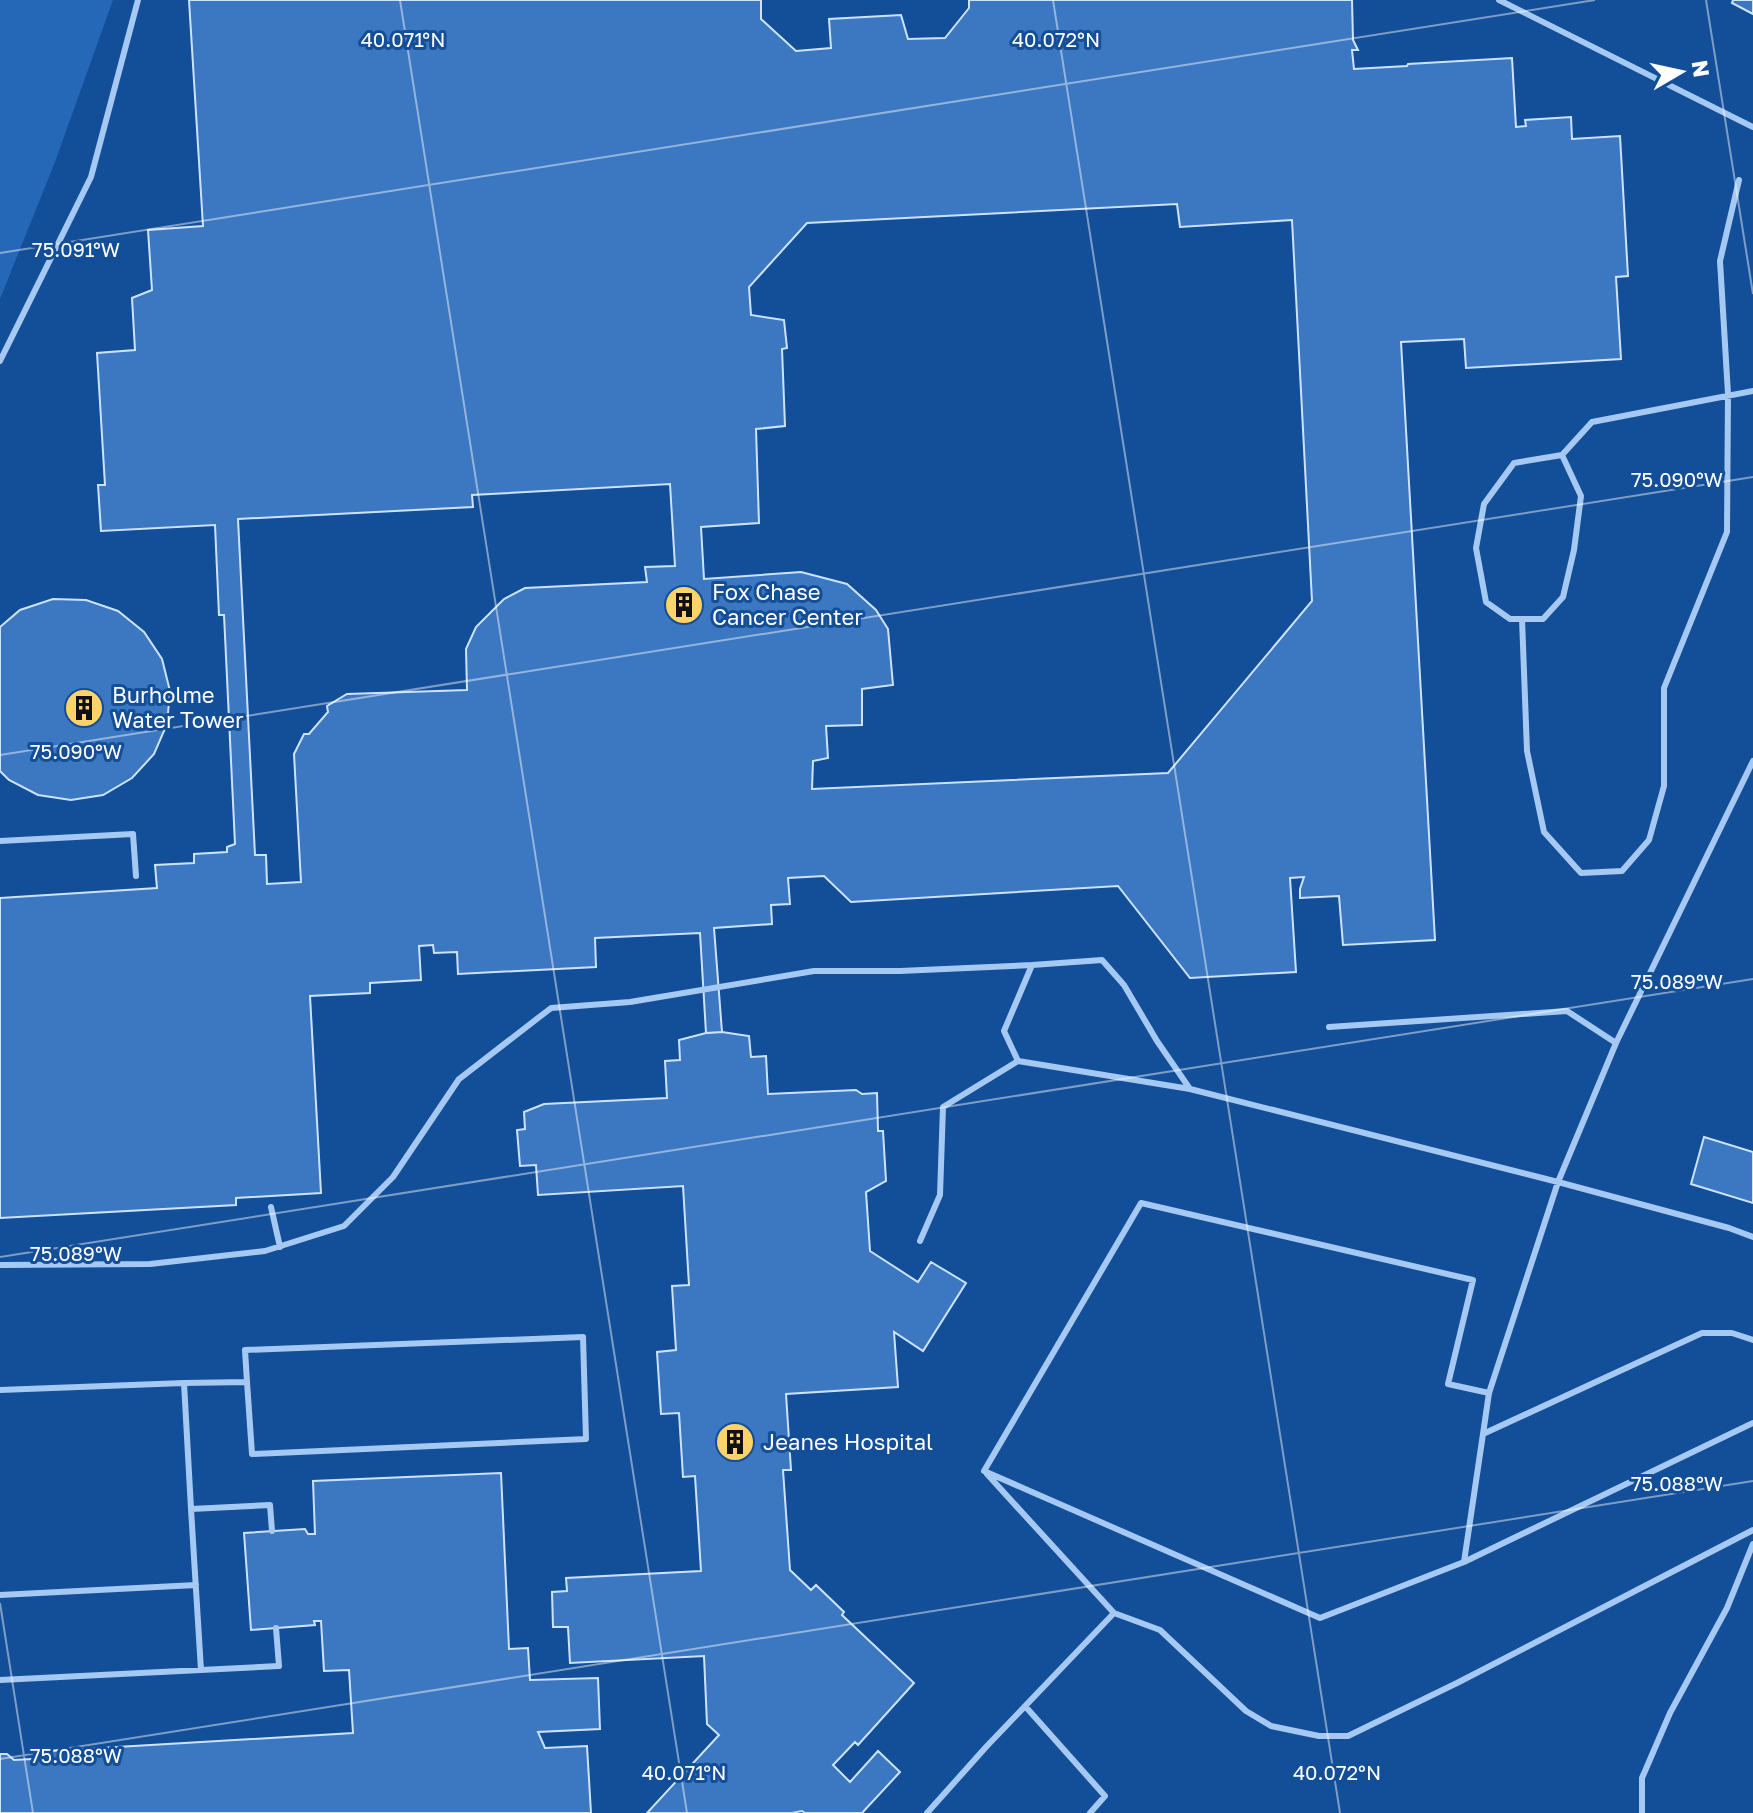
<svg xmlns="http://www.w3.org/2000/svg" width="1753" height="1813" viewBox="0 0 1753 1813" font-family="'Golos Text',sans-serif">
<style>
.green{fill:#2568b7}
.building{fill:#3c77c1;stroke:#cde3fd;stroke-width:2;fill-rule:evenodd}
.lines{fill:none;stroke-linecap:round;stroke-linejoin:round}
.lane{stroke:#a5c9f3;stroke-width:6}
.ticks{fill:none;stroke:#fff;stroke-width:2;stroke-opacity:0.45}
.labels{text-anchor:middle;stroke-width:6;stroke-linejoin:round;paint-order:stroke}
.poi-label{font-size:22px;fill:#fff;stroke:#134e99;text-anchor:start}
.ticks-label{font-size:20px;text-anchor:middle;fill:#fff;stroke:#134e99;stroke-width:6;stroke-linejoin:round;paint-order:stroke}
</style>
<rect width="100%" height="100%" fill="#134e99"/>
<path class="green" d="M0 0H113L55 162 0 299Z"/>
<path class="building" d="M189 0H761V19L796 51 831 48 829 19 901 15 908 39 945 38 969 8V0H1352L1353 40 1358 50H1352L1354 69 1407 66 1408 64 1512 58 1516 127 1526 126 1525 120 1571 117 1572 139 1620 136 1628 276 1616 277 1621 359 1466 368 1464 339 1401 342 1435 940 1343 945 1339 896 1300 898V889L1304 877 1290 878 1296 972 1190 978 1118 886 851 902 824 876 788 878 790 904 771 905 772 924 714 928 722 1032 708 1033H706L700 933 595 938 596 967 458 974 457 952 434 953 433 945 419 946 421 980 370 983V993L310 996 321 1193 236 1198V1205L0 1218V898L157 888 155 865 194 863V854L227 852V847L235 844 224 615H219L215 525 101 531 98 485H105L97 353 135 350 132 298 152 290 148 230 203 226ZM1177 204 1180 227 1292 220 1312 601 1168 773 812 789 813 761 828 758 826 726 862 725V689L893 685 888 629 876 610 847 584 801 572 704 579 701 527 759 523 756 429 785 426 782 349 787 348 784 320 751 315 749 287 807 223ZM670 484 675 566 645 567 647 582 525 588 504 599 476 627 466 649 467 690 347 694 327 706 328 712 309 734H304L294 754 301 882 267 884 266 855H255L238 519 473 507 472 495Z
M1733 0H1753V14L1732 3Z
M53 599 86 600 118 611 144 632 162 659 170 691 167 724 154 754 132 778 103 795 71 800 38 795 9 780 0 771V627L20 610Z
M722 1032 749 1036 751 1057 766 1056 768 1094 856 1090 862 1094 877 1093 878 1131H883L886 1181 866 1192 870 1251 918 1282 931 1262 966 1283 923 1351 894 1332 898 1387 786 1394 791 1470H783L790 1570 811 1590 816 1585 844 1612 842 1615 914 1683 858 1745 855 1742 833 1765 850 1782 878 1751 900 1772 862 1813H805L802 1811 792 1813H647L719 1735 707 1724 704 1656 570 1663 568 1627H553L552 1592 567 1591 566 1578 701 1571 695 1476 683 1477 679 1413 661 1414 657 1352 676 1350 672 1286 689 1285 683 1186 538 1195 536 1165 520 1166 517 1130 525 1129 524 1112 544 1104 667 1098 665 1061 680 1060 679 1040 706 1033Z
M1704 1137 1753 1152V1203L1691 1184Z
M501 1473 509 1649 528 1648 530 1680 598 1678 600 1729 538 1732 545 1748 587 1746 591 1813H0V1754H7L14 1760 50 1758V1751L353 1733 349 1670 324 1671 321 1621H314L315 1625 251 1630 244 1533 305 1529 308 1534H315L313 1481Z"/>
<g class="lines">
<path class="lane" d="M1499 0 1753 127
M0 361 91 177 138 0
M1562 455 1581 496 1574 550 1563 597 1543 619H1510L1486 602 1476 548 1484 504 1514 463 1562 455 1592 422 1753 391
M1522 619 1527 751 1544 832 1581 873 1622 871 1649 840 1664 786V688L1727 532 1728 394 1720 261 1739 180
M0 841 133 834 136 876
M1329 1027 1567 1011 1616 1043
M1190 1089 1157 1041 1124 985 1102 960 1032 965 1004 1031 1018 1061 1190 1089 1558 1182 1729 1228 1753 1237
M271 1207 280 1247
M920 1241 940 1195 943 1107 1018 1061
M0 1265 150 1264 265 1251 344 1226 393 1177 459 1079 551 1008 630 1002 814 971H900L1032 965
M184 1383 247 1382 245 1350 583 1337 586 1439 252 1454 247 1382
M0 1390 184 1383 191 1509
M1489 1393 1558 1182 1616 1043 1753 761
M984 1471 1320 1618 1464 1562 1753 1423
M984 1471 1141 1203 1473 1280 1448 1384 1489 1393 1483 1434
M987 1474 1114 1613
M1464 1562 1483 1434 1702 1333H1732L1753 1340
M0 1595 196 1585
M201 1670 191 1509 270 1505 272 1531
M0 1680 279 1666 276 1628
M1025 1706 1105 1796 1090 1813
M927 1813 986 1747 1114 1613 1160 1630 1246 1711 1271 1726 1319 1736H1348L1457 1683 1753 1530
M1642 1813V1778L1670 1713 1727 1608 1753 1544"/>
</g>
<path class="ticks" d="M400 0 687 1813M1053 0 1340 1813M1706 0 1753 294M0 253 1595 0M0 755 1753 477M0 1257 1753 979M0 1603 33 1813M0 1759 1753 1481"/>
<defs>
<symbol id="building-disc" viewBox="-11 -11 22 22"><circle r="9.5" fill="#ffd368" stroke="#134e99"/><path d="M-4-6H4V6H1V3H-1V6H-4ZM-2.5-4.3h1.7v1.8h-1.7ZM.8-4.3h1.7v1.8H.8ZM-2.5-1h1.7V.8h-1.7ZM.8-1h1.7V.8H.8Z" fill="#111"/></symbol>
</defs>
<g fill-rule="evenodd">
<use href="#building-disc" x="662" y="583" width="44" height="44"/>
<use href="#building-disc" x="62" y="686" width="44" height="44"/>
<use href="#building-disc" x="713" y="1420" width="44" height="44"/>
</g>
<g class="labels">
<g class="poi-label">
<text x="712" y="600">Fox Chase<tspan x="712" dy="25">Cancer Center</tspan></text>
<text x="112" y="703">Burholme<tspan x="112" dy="25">Water Tower</tspan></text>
<text x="763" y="1450">Jeanes Hospital</text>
</g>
</g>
<g class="ticks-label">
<text x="403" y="47">40.071°N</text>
<text x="1056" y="47">40.072°N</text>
<text x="76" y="257">75.091°W</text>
<text x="1677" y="487">75.090°W</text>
<text x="76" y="759">75.090°W</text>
<text x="1677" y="989">75.089°W</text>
<text x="76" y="1261">75.089°W</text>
<text x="1677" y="1491">75.088°W</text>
<text x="76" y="1763">75.088°W</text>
<text x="684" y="1780">40.071°N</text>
<text x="1337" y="1780">40.072°N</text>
</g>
<g transform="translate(1681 72) rotate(81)" stroke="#134e99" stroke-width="6" paint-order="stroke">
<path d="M0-6L14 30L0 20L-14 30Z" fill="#ffffff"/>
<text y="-12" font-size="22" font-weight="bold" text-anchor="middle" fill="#ffffff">N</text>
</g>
</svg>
